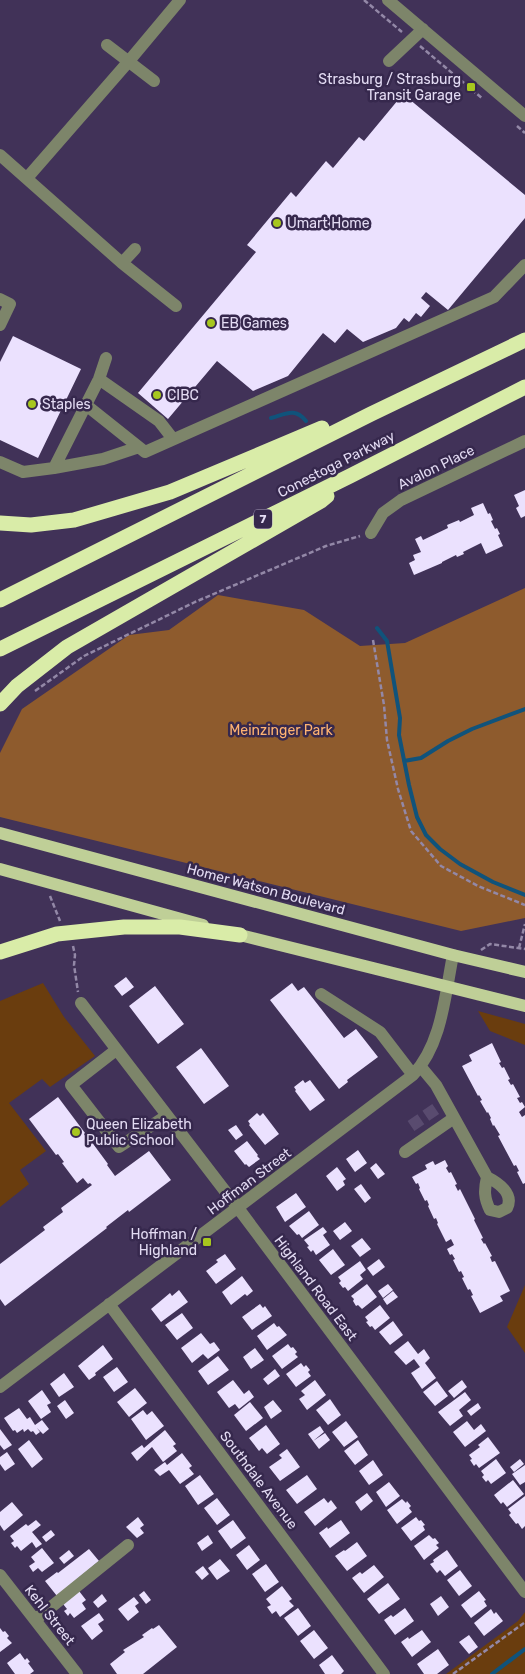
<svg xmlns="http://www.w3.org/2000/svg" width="525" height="1674" viewBox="0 0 525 1674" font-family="Rubik,sans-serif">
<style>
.green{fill:#6a3d0e}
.forest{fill:#8e5b2d}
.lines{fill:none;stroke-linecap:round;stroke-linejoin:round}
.stream{stroke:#10537b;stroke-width:4}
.building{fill:#ebe1fe}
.minor-tunnel{stroke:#594b6f;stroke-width:12;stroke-dasharray:12 6;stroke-linecap:butt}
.path{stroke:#9388a7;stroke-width:2.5;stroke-dasharray:5 2.5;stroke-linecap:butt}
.minor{stroke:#7d856a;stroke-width:12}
.major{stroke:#bfcf97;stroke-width:12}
.highway{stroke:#d9eca8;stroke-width:15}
.poi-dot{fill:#a7c71e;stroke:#36284d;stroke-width:2}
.labels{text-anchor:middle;stroke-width:5;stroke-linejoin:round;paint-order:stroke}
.shield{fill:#36284d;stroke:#afa5c1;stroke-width:1}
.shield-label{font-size:12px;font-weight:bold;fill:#e3dbf3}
.poi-label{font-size:14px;fill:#e3dbf3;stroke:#36284d;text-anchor:start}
.street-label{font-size:14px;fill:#e3dbf3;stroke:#36284d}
.park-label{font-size:14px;fill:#ffb372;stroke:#36284d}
</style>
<rect width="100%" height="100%" fill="#413258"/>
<path class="green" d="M43 983 64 1017 95 1056 50 1087 42 1079 9 1103 46 1151 20 1170 29 1184 0 1207V1001Z
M478 1011 525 1024V1045L490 1031Z
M525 1285V1353L507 1327Z
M525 1612V1674H446L518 1621Z"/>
<path class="forest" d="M525 588V918L461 931 0 817V753L22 709 129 635 169 630 218 595 304 610 360 646 405 643Z"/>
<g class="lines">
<path class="stream" d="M271 418C286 414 295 407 306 421
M377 628 387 641 400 718 399 735 409 785 417 817 426 835 440 849 460 864 493 882 525 895
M404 761 421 758 448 741 472 729 525 709
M492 1674 525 1649"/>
</g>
<path class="building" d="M403 94 525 195V218L448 310 426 292 421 298 430 306 421 317 416 313 409 322 404 318 396 328 363 342 347 329 335 343 323 333 288 376 253 391 217 361 168 419 138 393 256 252 247 245 291 192 296 197 326 161 333 168 359 137 364 141Z
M13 336 81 369 38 458 0 440V362Z
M525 490V516L521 518 516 508 519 506 514 495Z
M483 503 488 514 490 513 493 520 491 521 495 529 497 528 500 534 498 535 503 546 486 554 481 543 463 552 464 554 457 557 456 555 442 562V563L414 575 409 563 415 560 413 555 421 552 415 539 421 536 423 540 448 528 447 525 459 520 460 522 474 515 471 508Z
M126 977 134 987 122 996 114 986Z
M292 983 298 991 304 987 344 1038 356 1029 378 1057 347 1080 348 1082 339 1089 270 1000Z
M155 986 184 1024 158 1044 129 1006Z
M492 1043 501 1062 499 1063 502 1068 504 1067 510 1079 508 1080 511 1085 513 1084 520 1097 517 1098 520 1103 522 1102 525 1107 519 1112 522 1117 525 1115V1183L523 1184 517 1172 519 1171 516 1165 514 1166 498 1136 500 1135 494 1125 493 1126 490 1119 491 1118 488 1112 487 1113 480 1101 482 1100 479 1095 478 1096 462 1066 472 1061 469 1055Z
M201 1048 229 1086 204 1104 176 1067Z
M303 1080 305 1083 310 1080 325 1100 310 1111 295 1091 296 1090 294 1087Z
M58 1097 85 1133 84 1134 89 1142 91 1141 108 1164 107 1165 115 1176 149 1151 171 1180 129 1212 128 1210 106 1227 107 1228 5 1306 0 1299V1264L45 1230 43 1227 63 1212 61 1208 92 1185 90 1183 88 1184 83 1178 77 1183 62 1163 64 1162 58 1154 56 1155 29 1119Z
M257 1113 260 1116 263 1113 279 1134 265 1145 249 1125 250 1124 248 1121Z
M236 1125 243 1135 236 1140 228 1130Z
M247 1141 258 1155 257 1156 260 1159 249 1167 246 1164 245 1165 234 1151Z
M358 1150 367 1163 355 1172 346 1159Z
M445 1160 448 1166 446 1168 449 1173 451 1172 457 1184 455 1185 458 1191 460 1189 475 1219 474 1220 483 1238 481 1239 484 1244 485 1243 492 1256 490 1257 492 1262 495 1261 510 1291 500 1296 503 1301 480 1313 471 1296 473 1295 470 1289 468 1290 462 1278 464 1277 461 1271 459 1272 453 1260 455 1259 452 1254 450 1255 447 1249 454 1245 451 1239 446 1242 437 1224 438 1223 436 1218 434 1219 428 1206 429 1205 427 1200 425 1201 419 1189 420 1188 418 1183 416 1184 412 1177 427 1169 425 1165 433 1161 435 1165Z
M376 1163 385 1174 378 1179 370 1168Z
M337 1167 346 1179 343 1181 345 1185 337 1191 326 1176Z
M361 1184 371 1198 365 1203 354 1189Z
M296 1193 306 1207 285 1222 276 1207Z
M309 1211 319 1225 302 1238 299 1234 297 1235 289 1226Z
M345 1222 352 1231 340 1240 333 1231Z
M323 1227 327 1232 323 1235 330 1245 316 1255 313 1250 311 1252 307 1247 309 1246 304 1240Z
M362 1238 371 1249 360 1257 351 1246Z
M333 1249 345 1265 331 1275 319 1260Z
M225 1254 236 1269 216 1284 206 1271 218 1262 216 1260Z
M379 1259 385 1267 373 1276 367 1268Z
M360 1261 366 1270 360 1275 363 1279 348 1291 345 1287 343 1288 339 1283 341 1281 338 1277Z
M242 1276 253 1291 247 1296 245 1294 231 1305 222 1292Z
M367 1284 377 1297 362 1309 358 1305 356 1306 353 1301 354 1299 351 1296Z
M388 1284 393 1290 383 1298 378 1291Z
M179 1290 188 1302 161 1322 151 1309 170 1293 172 1296Z
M393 1291 398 1297 387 1305 383 1299Z
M260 1304 263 1308 265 1306 272 1316 252 1330 242 1317Z
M380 1305 390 1318 375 1330 372 1326 370 1327 366 1322 368 1321 365 1317Z
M182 1313 193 1328 177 1340 165 1325Z
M393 1321 403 1335 390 1345 379 1332Z
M274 1323 277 1327 279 1326 287 1335 267 1350 257 1336Z
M201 1333 210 1344 214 1342 220 1350 208 1359 203 1354 192 1363 181 1348Z
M408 1341 418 1354 424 1349 430 1358 425 1363 436 1378 422 1389 411 1373 420 1367 414 1359 406 1365 394 1352Z
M288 1344 291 1348 293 1347 297 1352 295 1354 298 1357 282 1369 272 1356Z
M103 1345 113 1359 95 1373 96 1375 89 1380 78 1366Z
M255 1348 264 1360 251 1369 243 1357Z
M218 1356 229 1370 208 1385 198 1371Z
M301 1363 304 1367 306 1365 310 1370 308 1372 311 1376 296 1387 286 1374Z
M117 1367 128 1382 114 1392 103 1377Z
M275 1369 280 1376 268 1385 263 1379Z
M64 1373 74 1387 59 1397 50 1384Z
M233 1380 244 1394 249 1390 254 1397 239 1409 235 1404 229 1408 217 1392Z
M315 1380 326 1395 307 1410 299 1399 305 1395 301 1391Z
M462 1380 467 1387 454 1398 448 1391Z
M437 1381 448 1396 435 1406 423 1392Z
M135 1388 147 1403 129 1417 117 1402Z
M42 1390 51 1403 47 1405 51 1412 41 1419 28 1401Z
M465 1392 471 1400 459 1410 463 1416 450 1426 438 1412Z
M330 1399 341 1415 328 1425 316 1410Z
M65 1400 74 1413 66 1419 57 1406Z
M273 1400 282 1411 271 1419 264 1407Z
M250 1402 263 1418 246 1431 234 1415Z
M478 1403 481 1408 471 1416 467 1411Z
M19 1408 27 1419 30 1417 35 1425 42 1420 49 1429 43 1434 37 1428 40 1432 36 1435 33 1431 31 1432 28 1429 24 1432 23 1429 17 1433 15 1430 13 1431 4 1418Z
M143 1410 147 1415 152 1411 164 1426 146 1440 131 1419Z
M346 1421 358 1437 344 1447 332 1432Z
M467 1421 474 1430 481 1424 486 1431 465 1447 453 1432Z
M266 1425 280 1444 267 1454 262 1448 259 1451 249 1438Z
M320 1426 324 1432 313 1441 308 1434Z
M0 1429 12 1445 4 1450 0 1445Z
M165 1430 176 1444 173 1446 177 1451 163 1462 152 1447 137 1461 131 1453 142 1445 144 1448Z
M325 1433 330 1440 319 1449 313 1441Z
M488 1437 500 1453 479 1468 476 1464 474 1466 470 1460 472 1459 469 1455 480 1447 478 1445Z
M29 1440 43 1459 32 1468 18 1449Z
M358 1440 368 1455 355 1465 344 1451Z
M287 1449 300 1467 280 1481 269 1467 282 1458 279 1455Z
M7 1452 15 1464 5 1471 0 1464V1457Z
M182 1453 192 1466 189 1468 194 1474 180 1484 169 1470 160 1476 154 1470 165 1462 167 1465Z
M496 1459 506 1473 491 1484 488 1480 486 1482 482 1477 484 1475 481 1471Z
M520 1459 524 1464 514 1472 510 1467Z
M373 1460 383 1475 369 1485 359 1471Z
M525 1465V1482L520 1485 512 1474Z
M200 1475 214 1494 198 1505 185 1486Z
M307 1475 317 1489 297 1504 286 1490Z
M513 1480 524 1494 507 1507 503 1502 501 1504 494 1495Z
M389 1482 400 1496 386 1507 376 1492Z
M367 1493 373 1501 361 1511 355 1502Z
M525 1496V1526L522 1529 518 1523 516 1524 509 1515 511 1513 508 1509Z
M217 1498 230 1515 217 1525 204 1508Z
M324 1498 328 1503 331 1500 337 1508 315 1526 304 1512Z
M402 1499 406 1503 407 1501 411 1506 409 1508 412 1512 397 1524 387 1510Z
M12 1502 23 1515 4 1531 0 1525V1512Z
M138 1517 144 1525 140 1528 144 1533 137 1538 126 1527Z
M416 1517 419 1521 421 1520 425 1525 423 1526 425 1530 411 1541 401 1528Z
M36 1520 41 1525 32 1532 42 1544 36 1548 32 1542 21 1551 17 1546 15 1548 11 1543 14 1541 10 1536 26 1524 28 1526Z
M233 1520 246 1538 231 1549 218 1531Z
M341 1520 350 1533 330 1548 319 1533 327 1527 328 1529Z
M51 1530 55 1535 46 1542 42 1537Z
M208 1535 213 1543 202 1551 197 1543Z
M429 1535 433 1539 435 1538 439 1543 436 1545 439 1548 424 1560 414 1546Z
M357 1542 367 1556 347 1571 335 1556 344 1550 345 1551Z
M249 1545 260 1560 247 1570 236 1555Z
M42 1548 54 1563 42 1572 38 1568 33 1572 29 1566 35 1562 31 1557Z
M89 1549 99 1561 57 1596 45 1581 57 1572 58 1573Z
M69 1550 74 1556 64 1564 59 1558Z
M447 1550 458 1566 445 1576 440 1570 437 1573 430 1564 434 1562 433 1560Z
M220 1559 230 1571 217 1580 208 1568Z
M266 1564 279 1582 265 1592 252 1574Z
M374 1565 384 1577 364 1593 352 1578 360 1572 362 1574Z
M203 1566 209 1574 202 1580 195 1572Z
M460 1570 472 1586 459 1596 447 1580Z
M388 1583 400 1599 379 1614 367 1599Z
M282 1586 292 1599 289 1601 294 1606 280 1617 276 1611 272 1614 267 1607 271 1605 266 1599Z
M79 1591 86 1600 82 1603 86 1609 74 1618 70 1613 68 1616 64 1611 67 1609 63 1604Z
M144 1591 151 1600 146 1604 139 1595Z
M479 1591 486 1600 484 1601 487 1606 471 1618 461 1605Z
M102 1594 107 1601 98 1608 93 1602Z
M441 1596 449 1607 438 1616 430 1604Z
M134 1597 139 1603 135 1606 139 1612 128 1621 118 1609Z
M298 1608 311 1626 298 1636 284 1618Z
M405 1608 414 1621 395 1635 384 1620 391 1615 393 1617Z
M491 1609 494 1614 496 1612 503 1621 484 1636 474 1623Z
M99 1613 104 1620 98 1624 103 1631 92 1640 81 1626Z
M159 1625 177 1647 143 1674H117L110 1664 125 1652 123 1650 144 1637 142 1635 152 1628 153 1629Z
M0 1628 3 1632 5 1631 9 1636 7 1638 12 1643 0 1652Z
M314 1630 328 1648 314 1659 300 1641Z
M422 1630 431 1642 412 1657 401 1642 408 1637 409 1639Z
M469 1635 478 1647 469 1654 459 1642Z
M438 1649 449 1665 437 1674H424L417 1664Z
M20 1653 25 1660 27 1658 30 1662 28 1663 34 1671 30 1674H15L7 1663Z
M332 1655 344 1671 341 1674H325L319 1665Z"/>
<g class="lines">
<path class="minor-tunnel" d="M411 1126 440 1106"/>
<path class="path" d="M364 0 402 32
M420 46 483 99
M517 126 525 133
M373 640 384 705 387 740 398 789 411 831 441 866 478 886 525 905
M35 691 84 656 195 602 326 546 360 536
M50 896 60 921
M73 946 75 955 74 965 78 992
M519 948 525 924
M481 950 490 944 525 949
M453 1674 524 1623"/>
<path class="minor" d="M388 0 525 116
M107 45 154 81
M389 61 423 29
M0 155 122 263 176 306
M27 178 129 61 180 0
M122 263 135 249
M0 299 10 304 0 325
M99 379 159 421 173 439
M86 405 145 452 494 297 525 265
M0 462 23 472 54 468 99 379 106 358
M54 468 103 459 139 447
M371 533 383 513 401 500 525 441
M321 994 380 1032 413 1075
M81 1003 238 1208 525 1592
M116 1050 71 1085 119 1147 166 1116
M421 1067 436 1085 487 1177C499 1183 514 1194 507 1208L499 1212 490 1210C484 1198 484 1190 487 1177
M405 1152 454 1118
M109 1304 384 1674
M0 1387 413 1075C442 1044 445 995 453 955
M0 1575 77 1674
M35 1620 128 1545"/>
<path class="major" d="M0 833 453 955 525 972
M0 869 203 925
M232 933 525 1006"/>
<path class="highway" d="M0 523 31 525 74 520 170 492 322 428
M0 600 371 414 525 340
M0 649 350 476 525 387
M0 704 17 686 67 647 321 501 327 496
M0 952 57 934 124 927H180L240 935"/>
</g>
<g class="poi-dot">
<rect x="466" y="82" width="10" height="10" rx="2.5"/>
<circle cx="277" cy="223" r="5"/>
<circle cx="211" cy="323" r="5"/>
<circle cx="157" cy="395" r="5"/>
<circle cx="32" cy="404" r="5"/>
<circle cx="76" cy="1132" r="5"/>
<rect x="202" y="1237" width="10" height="10" rx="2.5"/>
</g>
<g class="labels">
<rect class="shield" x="254" y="509.5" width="18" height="19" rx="4"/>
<g class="shield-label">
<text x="263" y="523">7</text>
</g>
<g class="poi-label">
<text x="461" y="84" text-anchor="end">Strasburg / Strasburg<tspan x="461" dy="16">Transit Garage</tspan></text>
<text x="287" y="228">Umart Home</text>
<text x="221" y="328">EB Games</text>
<text x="167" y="400">CIBC</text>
<text x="42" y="409">Staples</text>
<text x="86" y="1129">Queen Elizabeth<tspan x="86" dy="16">Public School</tspan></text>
<text x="197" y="1239" text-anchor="end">Hoffman /<tspan x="197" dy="16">Highland</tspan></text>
</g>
<g class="street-label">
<text transform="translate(336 464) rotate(-27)" y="5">Conestoga Parkway</text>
<text transform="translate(436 467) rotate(-26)" y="5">Avalon Place</text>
<text transform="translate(266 889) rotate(15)" y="5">Homer Watson Boulevard</text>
<text transform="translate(249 1181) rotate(-37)" y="5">Hoffman Street</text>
<text transform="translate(316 1288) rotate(53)" y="5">Highland Road East</text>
<text transform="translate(259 1480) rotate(53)" y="5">Southdale Avenue</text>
<text transform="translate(50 1615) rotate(52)" y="5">Kehl Street</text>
</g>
<g class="park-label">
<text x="281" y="735">Meinzinger Park</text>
</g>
</g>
</svg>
